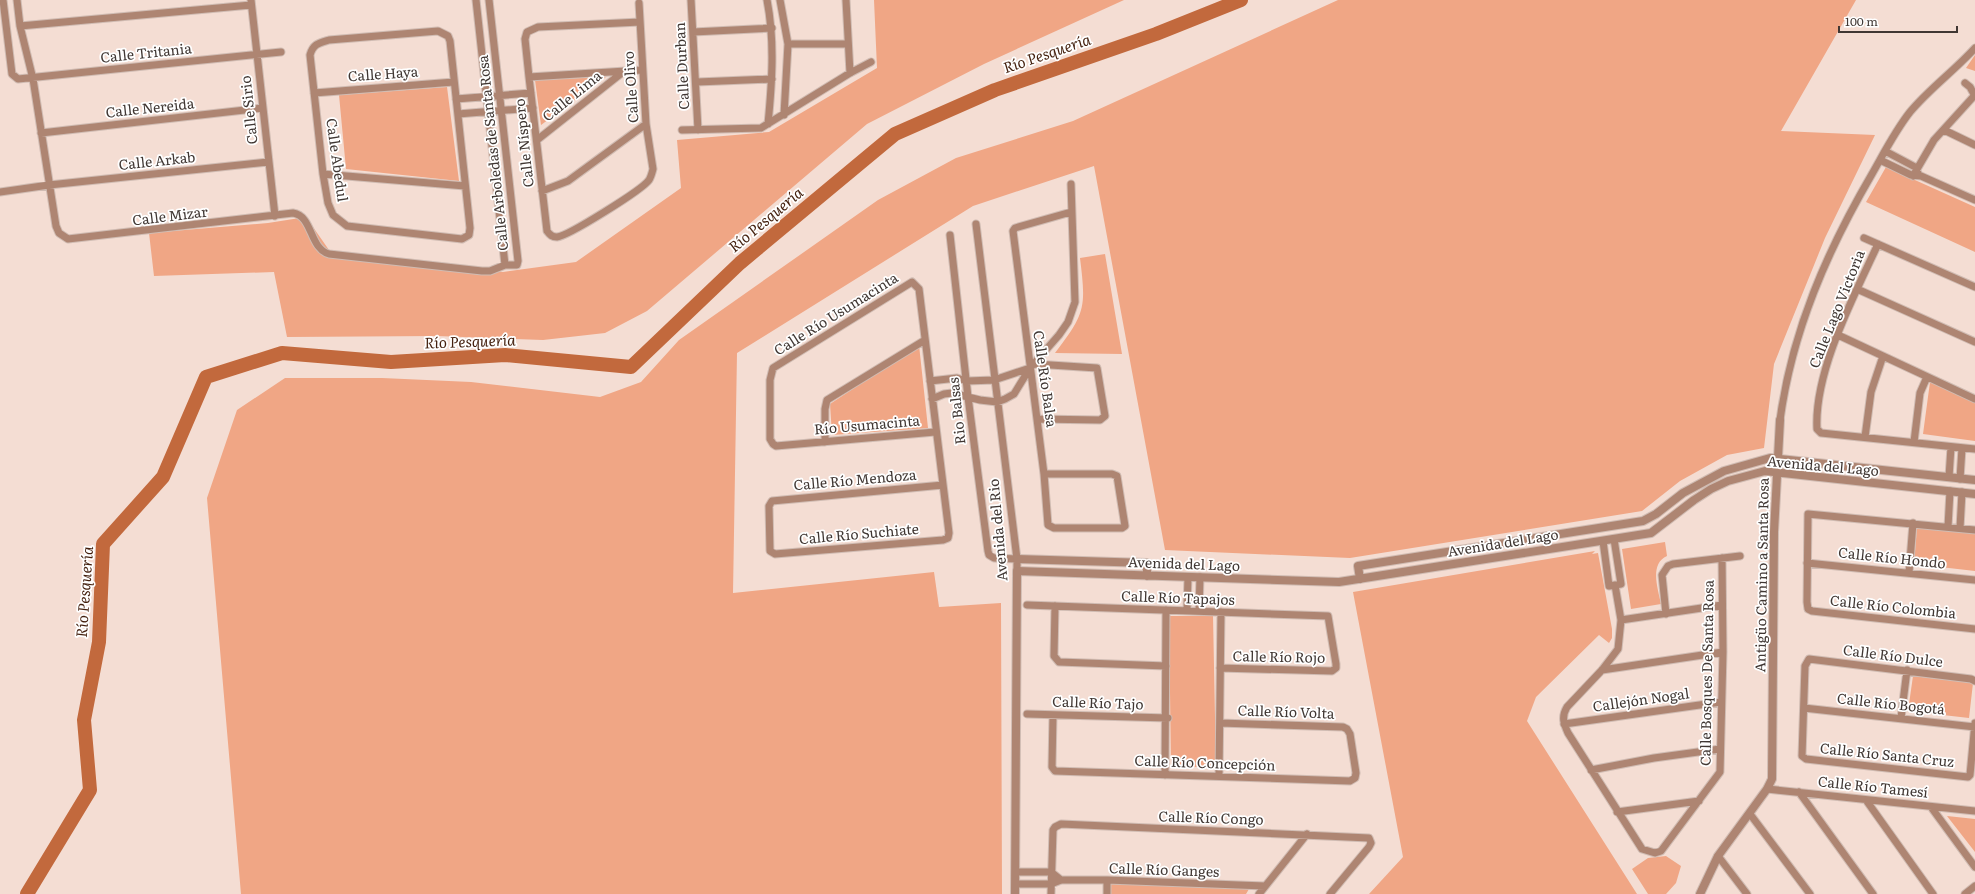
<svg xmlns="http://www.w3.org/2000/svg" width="1975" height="894" viewBox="0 0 1975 894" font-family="Literata,serif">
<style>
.green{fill:#f0a685}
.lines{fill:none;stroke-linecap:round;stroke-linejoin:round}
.river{stroke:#c2693d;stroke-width:14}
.minor-casing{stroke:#d0bcb3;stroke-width:9}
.tertiary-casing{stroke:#d0bcb3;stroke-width:10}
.minor{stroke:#ae8572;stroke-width:7}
.tertiary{stroke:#ae8572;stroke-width:8}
.labels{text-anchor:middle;stroke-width:3.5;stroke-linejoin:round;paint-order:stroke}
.street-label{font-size:14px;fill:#403733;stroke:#fff}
.water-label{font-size:15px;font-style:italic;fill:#431f0d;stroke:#fff}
</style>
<rect width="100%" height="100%" fill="#f4ddd3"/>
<path class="green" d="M874 0H1124L984 64 867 124 647 311 605 333 543 340 437 336 287 337 274 272 154 276 149 233 268 223 306 217 329 250 503 272 576 262 681 188 677 140 769 132 877 68Z
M1338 0H1856L1781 131 1875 135 1825 238 1774 364 1764 448 1727 455 1680 481 1642 511 1350 558 1165 550 1094 166 973 206 737 353 733 593 934 572 939 607 1001 603 1002 894H241L207 498 237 410 285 378H382L471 382 600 397 641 382 679 340 878 200 956 158 1073 121Z
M1975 55V71L1966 68Z
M606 77 541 125 535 80Z
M447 87 459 181 346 169 339 95Z
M1886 167 1975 207V252L1866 202Z
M1105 254 1122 354 1055 353C1086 313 1086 307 1080 258Z
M919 345 928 428 832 435 830 404Z
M1930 382 1975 401V441L1923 434Z
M1917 527 1975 533V571L1914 564Z
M1665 542 1667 556C1649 564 1658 589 1661 604L1631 609 1622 549Z
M1595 551 1592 554 1598 553 1612 629V638L1609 643 1599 635 1536 697 1527 721 1637 894H1369L1403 857 1353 592Z
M1169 616H1213L1216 767H1171Z
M1913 676 1973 683 1969 718 1908 711Z
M1947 816 1975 819V852Z
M1666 856 1681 866 1676 883 1666 894H1648L1632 869 1648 858Z
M1111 884 1249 889 1246 894H1111Z"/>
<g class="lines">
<path class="river" d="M27 894 90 790 84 720 99 642 103 544 163 477 206 377 282 353 391 362 505 355 631 367 740 263 895 134 995 90 1156 34 1241 0"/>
<defs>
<path id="minor" d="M3 0 12 74 18 79 281 52
M17 0 20 26 33 79 56 226 59 233 68 239 293 213C313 216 309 248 329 254L482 271H490L505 265
M251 0 275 216
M476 0 505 265
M489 0 518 261 517 265H505
M691 0 698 130
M767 0C775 41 772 83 768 124
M780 0 788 44 784 115
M846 0 850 73
M639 3 646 124 653 169C652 173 651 177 649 180 642 190 568 236 557 237 552 237 550 235 547 231L529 77 525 39 527 32 538 27 640 22
M20 26 251 5
M438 31 448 36 450 41 470 228 469 235 462 239 347 226 333 215 328 203 323 174 310 55C313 44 319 43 329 40Z
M693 32 772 28
M788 44H848
M529 77 642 70
M697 82 772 79
M1965 83 1970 87 1975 96
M314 93 454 82
M456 99 531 93
M458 114 533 108
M682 130 761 128 850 73 871 62
M1944 130 1975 145
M41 133 262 108
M537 140 623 72
M1885 151 1915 167 1918 173
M1880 160 1911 175 1921 176 1975 200
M323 174 465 186
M1913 176 1934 140 1974 96
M542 191 568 181 646 124
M0 192 49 185 268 162
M976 224 1017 559V571
M950 235 968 397 988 551 989 555 994 558 1017 559
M1864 238 1975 287
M1878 244C1854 296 1814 371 1817 429L1821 433 1975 449
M1857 289 1975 342
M1838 335 1975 399
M1035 364 1097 368 1105 416 1100 420 1038 419
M930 381 957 378 967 381 994 380 1030 368
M932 399 944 394 952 393 980 400 997 402 1005 399 1014 394 1030 368 1059 335 1068 322 1075 302 1071 184
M1780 420C1792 331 1827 251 1872 174 1884 153 1895 131 1910 112 1929 89 1954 71 1975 48
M935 432 776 446 773 444 770 439V380L773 368 912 282 919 289 949 533 948 538 943 540 775 554 770 551 769 506 772 501 943 485
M1865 437 1871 392 1883 356
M825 442V409L827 400 925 340
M1914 442 1920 393 1927 377
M1044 474H1112L1117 476 1125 526 1122 528H1054L1048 525 1044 474 1013 231 1015 228 1071 212
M1949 477 1951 447
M1960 479 1962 448
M1948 527 1950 491
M1960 528 1962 492
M1975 530 1808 514 1807 602 1808 609 1812 611 1975 629
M1603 541 1609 586 1621 584 1614 539
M1807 563 1975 580
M1909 573 1913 523
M1615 585 1621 620 1618 649 1602 670 1567 707C1561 717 1564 724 1568 733L1642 849 1655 853 1661 851 1720 772 1723 652 1722 558
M1027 605 1328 616 1336 664V668L1332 671 1220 668
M1055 606 1054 656 1059 662 1166 666
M1187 611 1188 577
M1199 611 1200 577
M1666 614 1662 575 1668 566 1673 564 1740 556
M1621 620 1722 605
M1602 670 1723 652
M1975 681 1971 679 1809 659 1805 666 1802 756 1806 759 1968 777 1970 775 1975 723
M1804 708 1975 727
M1027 714 1168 718
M1053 715 1052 767 1055 771 1350 781 1355 778 1356 773 1350 734 1347 729 1343 727 1220 723
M1901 718 1907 670
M1564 724 1721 702
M1591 770 1654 758 1720 749
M1165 775 1166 610
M1219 776 1221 612
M1767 789 1975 811
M1799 792 1873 894
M1866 800 1933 894
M1931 807 1975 867
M1617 812 1699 801
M1750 814 1810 894
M1718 856 1747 894
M1016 872H1051L1061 880
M1016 884H1051L1061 880H1107L1265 886
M1051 894 1053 830 1055 827 1061 824 1369 838 1371 843 1369 847 1330 894
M1107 894V880
M1259 894 1307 834
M1965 894 1975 886"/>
<path id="tertiary" d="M1017 559 1147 563V576
M1360 579 1358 566 1643 521 1656 514 1683 493 1724 471 1770 458 1975 480
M1015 894 1017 571 1339 582 1651 533 1694 500 1711 489 1728 481 1765 471 1975 494
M1700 894 1718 856 1767 789 1772 779 1774 532 1780 420"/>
</defs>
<use href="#minor" class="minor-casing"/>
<use href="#tertiary" class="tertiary-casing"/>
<use href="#minor" class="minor"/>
<use href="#tertiary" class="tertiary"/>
</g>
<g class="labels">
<g class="street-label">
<text transform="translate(146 53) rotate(-6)" y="5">Calle Tritania</text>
<text transform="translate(682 66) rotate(-93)" y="5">Calle Durban</text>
<text transform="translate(383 74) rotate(-4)" y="5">Calle Haya</text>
<text transform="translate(631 87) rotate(-94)" y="5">Calle Olivo</text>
<text transform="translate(572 96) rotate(-39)" y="5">Calle Lima</text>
<text transform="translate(150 108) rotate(-6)" y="5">Calle Nereida</text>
<text transform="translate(249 110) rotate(-96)" y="5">Calle Sirio</text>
<text transform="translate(524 143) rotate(-96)" y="5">Calle Níspero</text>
<text transform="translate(493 153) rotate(-96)" y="5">Calle Arboledas de Santa Rosa</text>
<text transform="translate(337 160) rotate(82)" y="5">Calle Abedul</text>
<text transform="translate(157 161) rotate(-6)" y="5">Calle Arkab</text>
<text transform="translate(170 216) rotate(-7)" y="5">Calle Mizar</text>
<text transform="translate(1837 309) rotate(-68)" y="5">Calle Lago Victoria</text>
<text transform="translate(836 314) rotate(-32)" y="5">Calle Río Usumacinta</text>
<text transform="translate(1045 379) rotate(82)" y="5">Calle Río Balsa</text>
<text transform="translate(957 411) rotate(-96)" y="5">Rio Balsas</text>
<text transform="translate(867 425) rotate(-5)" y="5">Río Usumacinta</text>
<text transform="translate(1823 466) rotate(5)" y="5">Avenida del Lago</text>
<text transform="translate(855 480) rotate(-5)" y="5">Calle Río Mendoza</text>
<text transform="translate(998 530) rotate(-95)" y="5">Avenida del Rio</text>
<text transform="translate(859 534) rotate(-5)" y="5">Calle Río Suchiate</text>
<text transform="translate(1503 543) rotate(-9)" y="5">Avenida del Lago</text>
<text transform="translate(1892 558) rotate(6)" y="5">Calle Río Hondo</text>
<text transform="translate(1184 564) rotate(2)" y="5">Avenida del Lago</text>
<text transform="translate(1762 575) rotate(-89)" y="5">Antigüo Camino a Santa Rosa</text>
<text transform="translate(1178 598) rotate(2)" y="5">Calle Río Tapajos</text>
<text transform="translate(1893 607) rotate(6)" y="5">Calle Río Colombia</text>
<text transform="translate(1893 656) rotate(7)" y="5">Calle Río Dulce</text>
<text transform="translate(1279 657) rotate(1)" y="5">Calle Río Rojo</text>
<text transform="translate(1707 673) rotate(-89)" y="5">Calle Bosques De Santa Rosa</text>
<text transform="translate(1641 700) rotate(-8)" y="5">Callejón Nogal</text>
<text transform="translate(1098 703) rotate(2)" y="5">Calle Río Tajo</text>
<text transform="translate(1891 704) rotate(6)" y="5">Calle Río Bogotá</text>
<text transform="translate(1286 712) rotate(2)" y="5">Calle Río Volta</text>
<text transform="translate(1887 755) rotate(6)" y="5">Calle Río Santa Cruz</text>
<text transform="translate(1205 763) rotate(2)" y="5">Calle Río Concepción</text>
<text transform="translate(1873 787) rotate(6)" y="5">Calle Río Tamesí</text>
<text transform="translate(1211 818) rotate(2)" y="5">Calle Río Congo</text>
<text transform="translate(1164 870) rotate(2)" y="5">Calle Río Ganges</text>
</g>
<g class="water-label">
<text transform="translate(1047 54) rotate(-19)" y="5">Río Pesquería</text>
<text transform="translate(766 220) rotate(-40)" y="5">Río Pesquería</text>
<text transform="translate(470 342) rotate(-2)" y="5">Río Pesquería</text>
<text transform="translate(85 592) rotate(-86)" y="5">Río Pesquería</text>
</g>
</g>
<path d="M1839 26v6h118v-6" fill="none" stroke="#403733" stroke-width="2"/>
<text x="1845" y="26" font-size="12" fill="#403733" stroke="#ffffff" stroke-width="3" paint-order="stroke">100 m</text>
</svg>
